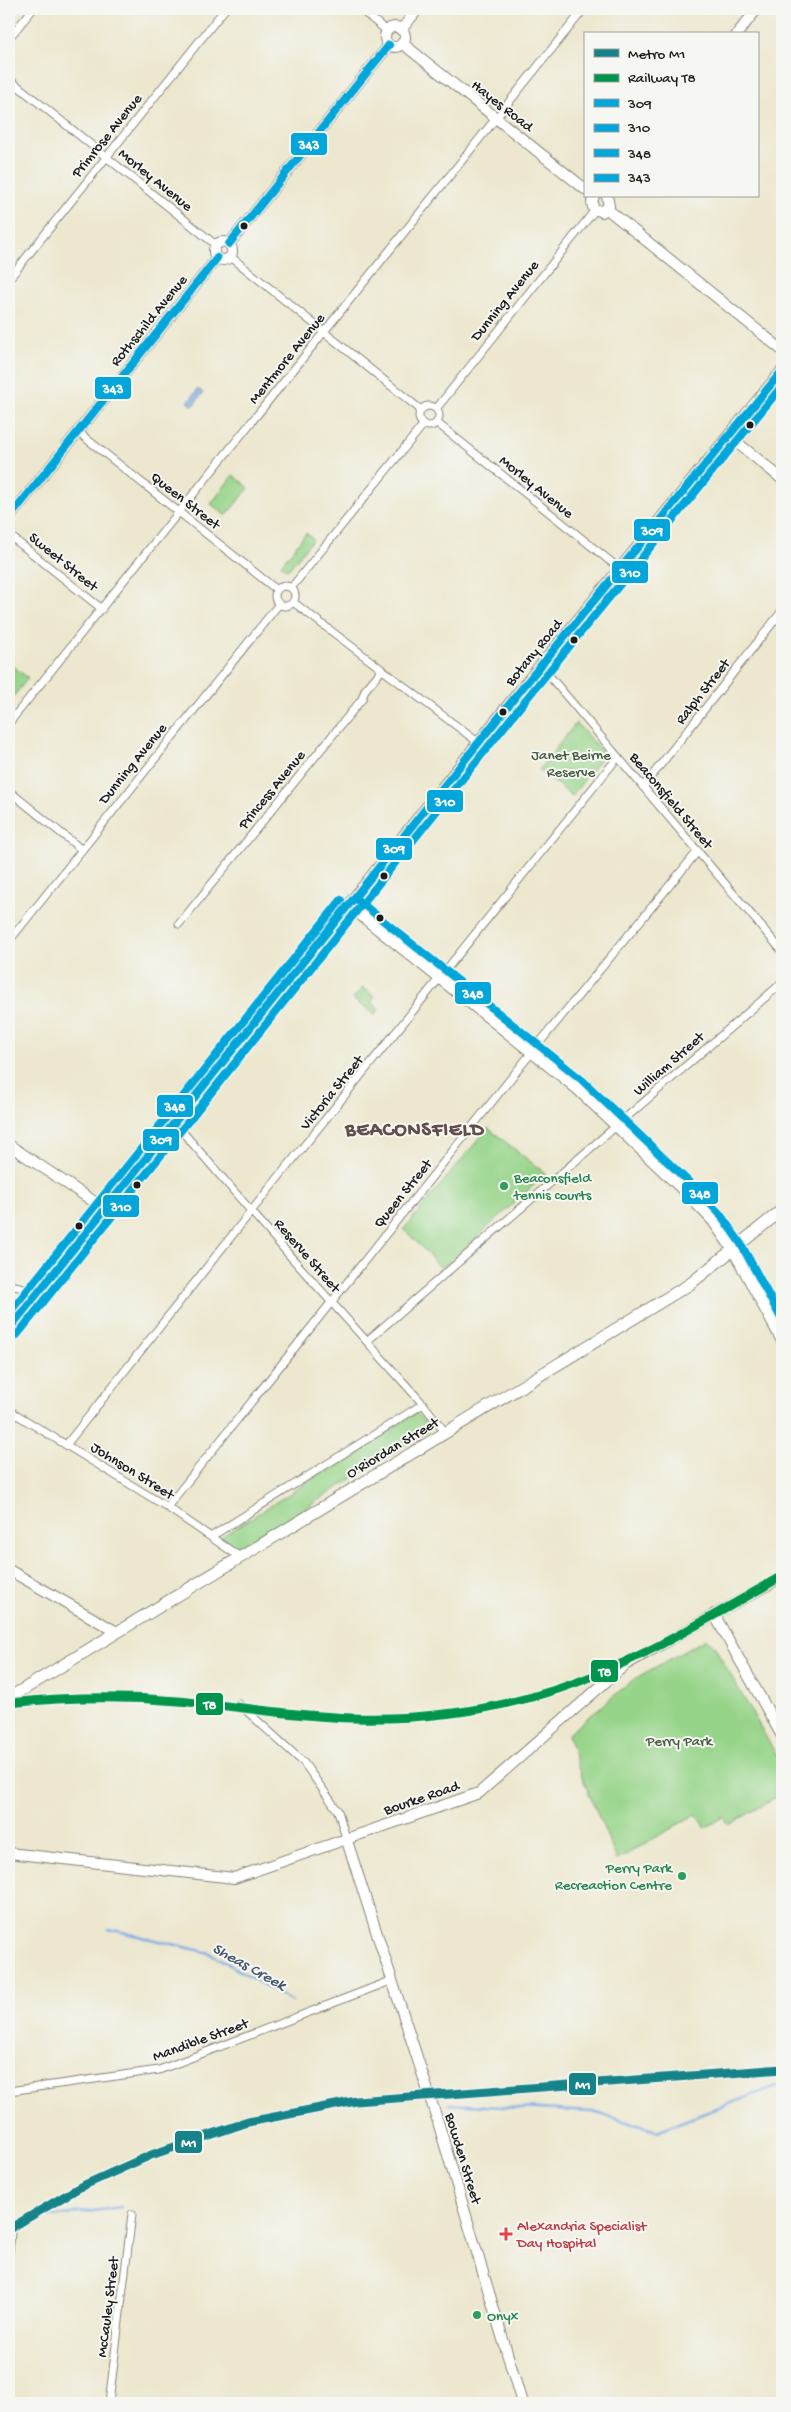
<svg xmlns="http://www.w3.org/2000/svg" width="791" height="2412" viewBox="0 0 791 2412" font-family="'Gochi Hand',sans-serif">
<style>
.green{fill:#96d489;stroke:#597852}
.water{fill:#7aaae5;stroke:#4b6380}
.lines{fill:none;stroke-linecap:round;stroke-linejoin:round}
.stream{stroke:#7aaae5;stroke-width:2.5}
.street-casing{stroke:#848275;stroke-width:9}
.secondary-casing{stroke:#848275;stroke-width:12}
.primary-casing{stroke:#848275;stroke-width:13}
.street{stroke:#fff;stroke-width:7}
.secondary{stroke:#fff;stroke-width:10}
.primary{stroke:#fff;stroke-width:11}
.bus-1-casing{stroke:#f6f6f2;stroke-width:11}
.bus-2-casing{stroke:#f6f6f2;stroke-width:11}
.bus-3-casing{stroke:#f6f6f2;stroke-width:11}
.bus-4-casing{stroke:#f6f6f2;stroke-width:11}
.bus-1{stroke:#03a6da;stroke-width:8}
.bus-2{stroke:#03a6da;stroke-width:8}
.bus-3{stroke:#03a6da;stroke-width:8}
.bus-4{stroke:#03a6da;stroke-width:8}
.rail-1-casing{stroke:#f6f6f2;stroke-width:12}
.rail-1{stroke:#00954c;stroke-width:9}
.metro-1-casing{stroke:#f6f6f2;stroke-width:12}
.metro-1{stroke:#168388;stroke-width:9}
.bus-dot{fill:#1c1c1c;stroke:#f6f6f2;stroke-width:2}
.leisure-dot{fill:#2e9e5b;stroke:#f6f6f2;stroke-width:2}
.health-dot{fill:#e0444e;stroke:#f6f6f2;stroke-width:2}
.labels{text-anchor:middle;stroke-width:4;stroke-linejoin:round;paint-order:stroke}
.street-label{font-size:15px;fill:#1c1c1c;stroke:#f6f6f2}
.park-label{font-size:15px;fill:#475c42;stroke:#f6f6f2}
.leisure-label{font-size:15px;fill:#27864d;stroke:#f6f6f2;text-anchor:start}
.health-label{font-size:15px;fill:#be3a42;stroke:#f6f6f2;text-anchor:start}
.water-label{font-size:16px;font-style:italic;fill:#42556c;stroke:#f6f6f2}
.district-label{font-size:20px;font-weight:bold;letter-spacing:1px;fill:#614e4a;stroke:#f6f6f2}
.line-badge{stroke:#f6f6f2;stroke-width:2}
.badge-label{font-size:14px;text-anchor:middle;font-weight:bold;fill:#fff}
</style>
<rect width="100%" height="100%" fill="#f6f6f2"/>
<filter id="ink" filterUnits="userSpaceOnUse"><feTurbulence type="fractalNoise" baseFrequency=".02" numOctaves="2"/><feDisplacementMap in="SourceGraphic" scale="10" xChannelSelector="R" yChannelSelector="G"/><feConvolveMatrix kernelMatrix="1 2 1 2 8 2 1 2 1" color-interpolation-filters="sRGB"/></filter>
<filter id="wash" filterUnits="userSpaceOnUse"><feTurbulence type="fractalNoise" baseFrequency=".0096" numOctaves="4" result="noise"/><feDisplacementMap in="SourceGraphic" scale="20" xChannelSelector="R" yChannelSelector="G"/><feGaussianBlur stdDeviation="1.12" result="paint"/><feColorMatrix in="noise" values="0 0 0 0 0 0 0 0 0 0 0 0 0 0 0 0 0 1.4 0 .05"/><feComposite in="paint" operator="in"/></filter>
<g filter="url(#wash)">
<rect width="100%" height="100%" fill="#ece7ce"/>
<path class="green" d="M233 475 249 488 226 516 211 504Z
M306 533 313 539 288 570 281 565Z
M9 663 28 678 9 702Z
M576 723 604 754 572 796 539 770Z
M363 988 375 997 371 1002 379 1009 374 1015 366 1008 367 1006 365 1008 353 999Z
M488 1128 546 1174 442 1269 404 1229Z
M416 1413 431 1429 234 1553 221 1537Z
M706 1639 713 1644 782 1765V1794L729 1825 724 1817 705 1828 696 1814 617 1860 579 1770 568 1734 634 1679Z"/>
<path class="water" d="M198 389 203 393 193 406 188 402Z"/>
<g class="lines">
<path class="stream" d="M109 1929 210 1953 292 2002
M449 2104 593 2112 657 2131 782 2084
M9 2223 121 2207"/>
</g>
</g>
<g filter="url(#ink)">
<g class="lines">
<defs>
<path id="street" d="M360 9 387 31
M9 38 33 9
M9 79 216 245
M231 257 421 410
M9 279 225 9
M419 416a10 10 0 1 1 20 0a10 10 0 1 1-20 0Z
M436 409 595 210
M437 423 620 569
M78 432 277 590
M9 535 102 609
M275 596a10 10 0 1 1 20 0a10 10 0 1 1-20 0Z
M291 588 423 425
M293 602 479 743
M541 666 782 951
M9 723 584 9
M643 787 782 611
M9 791 82 850
M179 924 362 699 365 690 382 670
M9 941 279 604
M174 1122 290 1256 423 1404 445 1432
M9 1285 39 1291
M367 1341 782 983
M9 1410 167 1507 240 1557
M66 1445 257 1204 618 757
M167 1507 536 1047 698 851
M212 1536 423 1404
M239 1704 304 1763 338 1811 346 1838
M9 2091 159 2070 393 1980
M9 2252 11 2233
M109 2403 132 2214"/>
<path id="secondary" d="M385 37a10 10 0 1 1 20 0a10 10 0 1 1-20 0Z
M401 30 418 9
M737 34 757 9
M402 43 585 189
M594 196 592 202 593 208 602 212 609 206 607 196
M607 209 782 350
M214 251a9 9 0 1 1 18 0a9 9 0 1 1-18 0Z
M229 244 389 45
M729 436 782 479
M9 518 217 258
M349 906 576 1088 688 1195 712 1220 733 1250 782 1341
M9 1145 105 1209
M9 1570 117 1632
M714 1614 782 1736
M346 1838 438 2122 522 2403
M9 1853 234 1878 479 1793 625 1665 782 1577"/>
<path id="primary" d="M9 1329 524 686 782 371
M9 1698 690 1284 782 1210"/>
</defs>
<use href="#street" class="street-casing"/>
<use href="#secondary" class="secondary-casing"/>
<use href="#primary" class="primary-casing"/>
<use href="#street" class="street"/>
<use href="#secondary" class="secondary"/>
<use href="#primary" class="primary"/>
<defs>
<path id="bus-1" d="M9 1329 524 686 782 371"/>
<path id="bus-2" d="M17 1335 532 692 782 386"/>
<path id="bus-3" d="M355 898 582 1080 695 1188 720 1214 741 1244 782 1320
M9 1313 341 900"/>
<path id="bus-4" d="M229 244 389 45
M9 518 217 258"/>
</defs>
<use href="#bus-1" class="bus-1-casing"/>
<use href="#bus-2" class="bus-2-casing"/>
<use href="#bus-3" class="bus-3-casing"/>
<use href="#bus-4" class="bus-4-casing"/>
<use href="#bus-1" class="bus-1"/>
<use href="#bus-2" class="bus-2"/>
<use href="#bus-3" class="bus-3"/>
<use href="#bus-4" class="bus-4"/>
<defs>
<path id="rail-1" d="M9 1703C66 1697 121 1696 178 1701 236 1706 294 1716 351 1718 419 1720 491 1711 555 1690 635 1664 709 1618 782 1576"/>
</defs>
<use href="#rail-1" class="rail-1-casing"/>
<use href="#rail-1" class="rail-1"/>
<defs>
<path id="metro-1" d="M9 2229 80 2187 151 2155 248 2122 356 2101 782 2069"/>
</defs>
<use href="#metro-1" class="metro-1-casing"/>
<use href="#metro-1" class="metro-1"/>
</g>
</g>
<g class="bus-dot">
<circle cx="244" cy="226" r="4.5"/>
<circle cx="750" cy="425" r="4.5"/>
<circle cx="574" cy="640" r="4.5"/>
<circle cx="503" cy="712" r="4.5"/>
<circle cx="384" cy="876" r="4.5"/>
<circle cx="380" cy="918" r="4.5"/>
<circle cx="137" cy="1185" r="4.5"/>
<circle cx="79" cy="1226" r="4.5"/>
</g>
<g class="leisure-dot">
<circle cx="504" cy="1186" r="5"/>
<circle cx="682" cy="1876" r="5"/>
<circle cx="477" cy="2315" r="5"/>
</g>
<path class="health-dot" d="M503.5 2226.5h5v5h5v5h-5v5h-5v-5h-5v-5h5z"/>
<g class="labels">
<g class="street-label">
<text transform="translate(503 105) rotate(38)" y="5">Hayes Road</text>
<text transform="translate(106 135) rotate(-51)" y="5">Primrose Avenue</text>
<text transform="translate(156 179) rotate(39)" y="5">Morley Avenue</text>
<text transform="translate(504 300) rotate(-51)" y="5">Dunning Avenue</text>
<text transform="translate(148 320) rotate(-51)" y="5">Rothschild Avenue</text>
<text transform="translate(286 358) rotate(-51)" y="5">Mentmore Avenue</text>
<text transform="translate(537 486) rotate(39)" y="5">Morley Avenue</text>
<text transform="translate(186 500) rotate(38)" y="5">Queen Street</text>
<text transform="translate(64 561) rotate(39)" y="5">Sweet Street</text>
<text transform="translate(533 652) rotate(-51)" y="5">Botany Road</text>
<text transform="translate(702 691) rotate(-52)" y="5">Ralph Street</text>
<text transform="translate(132 763) rotate(-51)" y="5">Dunning Avenue</text>
<text transform="translate(271 789) rotate(-51)" y="5">Princess Avenue</text>
<text transform="translate(672 800) rotate(50)" y="5">Beaconsfield Street</text>
<text transform="translate(668 1063) rotate(-41)" y="5">William Street</text>
<text transform="translate(331 1092) rotate(-51)" y="5">Victoria Street</text>
<text transform="translate(402 1193) rotate(-51)" y="5">Queen Street</text>
<text transform="translate(308 1255) rotate(49)" y="5">Reserve Street</text>
<text transform="translate(392 1447) rotate(-31)" y="5">O'Riordan Street</text>
<text transform="translate(133 1470) rotate(32)" y="5">Johnson Street</text>
<text transform="translate(421 1797) rotate(-19)" y="5">Bourke Road</text>
<text transform="translate(200 2039) rotate(-20)" y="5">Mandible Street</text>
<text transform="translate(464 2158) rotate(73)" y="5">Bowden Street</text>
<text transform="translate(107 2307) rotate(-83)" y="5">McCauley Street</text>
</g>
<g class="park-label">
<text x="571" y="759">Janet Beirne<tspan x="571" dy="17">Reserve</tspan></text>
<text x="679" y="1745">Perry Park</text>
</g>
<g class="leisure-label">
<text x="514" y="1182">Beaconsfield<tspan x="514" dy="17">tennis courts</tspan></text>
<text x="672" y="1872" text-anchor="end">Perry Park<tspan x="672" dy="17">Recreaction Centre</tspan></text>
<text x="487" y="2320">Onyx</text>
</g>
<g class="health-label">
<text x="517" y="2230">Alexandria Specialist<tspan x="517" dy="17">Day Hospital</tspan></text>
</g>
<g class="water-label">
<text transform="translate(250 1965) rotate(29)" y="6">Sheas Creek</text>
</g>
<g class="district-label">
<text x="415" y="1135">BEACONSFIELD</text>
</g>
</g>
<g class="line-badge">
<rect x="290" y="132" width="38" height="24" rx="5" fill="#03a6da"/>
<rect x="94" y="376" width="38" height="24" rx="5" fill="#03a6da"/>
<rect x="633" y="518" width="38" height="24" rx="5" fill="#03a6da"/>
<rect x="611" y="560" width="38" height="24" rx="5" fill="#03a6da"/>
<rect x="426" y="789" width="38" height="24" rx="5" fill="#03a6da"/>
<rect x="375" y="837" width="38" height="24" rx="5" fill="#03a6da"/>
<rect x="454" y="981" width="38" height="24" rx="5" fill="#03a6da"/>
<rect x="156" y="1094" width="38" height="24" rx="5" fill="#03a6da"/>
<rect x="142" y="1128" width="38" height="24" rx="5" fill="#03a6da"/>
<rect x="681" y="1181" width="38" height="24" rx="5" fill="#03a6da"/>
<rect x="102" y="1194" width="38" height="24" rx="5" fill="#03a6da"/>
<rect x="590" y="1659" width="29" height="24" rx="5" fill="#00954c"/>
<rect x="195" y="1692" width="29" height="24" rx="5" fill="#00954c"/>
<rect x="568" y="2072" width="29" height="24" rx="5" fill="#168388"/>
<rect x="174" y="2130" width="29" height="24" rx="5" fill="#168388"/>
</g>
<g class="badge-label">
<text x="309" y="149">343</text>
<text x="113" y="393">343</text>
<text x="652" y="535">309</text>
<text x="630" y="577">310</text>
<text x="445" y="806">310</text>
<text x="394" y="853">309</text>
<text x="473" y="998">348</text>
<text x="175" y="1111">348</text>
<text x="161" y="1144">309</text>
<text x="700" y="1198">348</text>
<text x="121" y="1211">310</text>
<text x="605" y="1676">T8</text>
<text x="210" y="1709">T8</text>
<text x="583" y="2089">M1</text>
<text x="189" y="2147">M1</text>
</g>
<rect width="791" height="2412" fill="none" stroke="#f6f6f2" stroke-width="30"/>
<rect x="584" y="32" width="175" height="165" fill="#f6f6f2" stroke="#9f9f9c"/>
<rect x="594" y="49" width="25" height="8" fill="#168388" stroke="#9f9f9c"/>
<text x="628" y="58" font-size="15" fill="#1c1c1c">Metro M1</text>
<rect x="594" y="74" width="25" height="8" fill="#00954c" stroke="#9f9f9c"/>
<text x="628" y="82" font-size="15" fill="#1c1c1c">Railway T8</text>
<rect x="594" y="99" width="25" height="8" fill="#03a6da" stroke="#9f9f9c"/>
<text x="628" y="108" font-size="15" fill="#1c1c1c">309</text>
<rect x="594" y="124" width="25" height="8" fill="#03a6da" stroke="#9f9f9c"/>
<text x="628" y="132" font-size="15" fill="#1c1c1c">310</text>
<rect x="594" y="149" width="25" height="8" fill="#03a6da" stroke="#9f9f9c"/>
<text x="628" y="158" font-size="15" fill="#1c1c1c">348</text>
<rect x="594" y="174" width="25" height="8" fill="#03a6da" stroke="#9f9f9c"/>
<text x="628" y="182" font-size="15" fill="#1c1c1c">343</text>
</svg>
